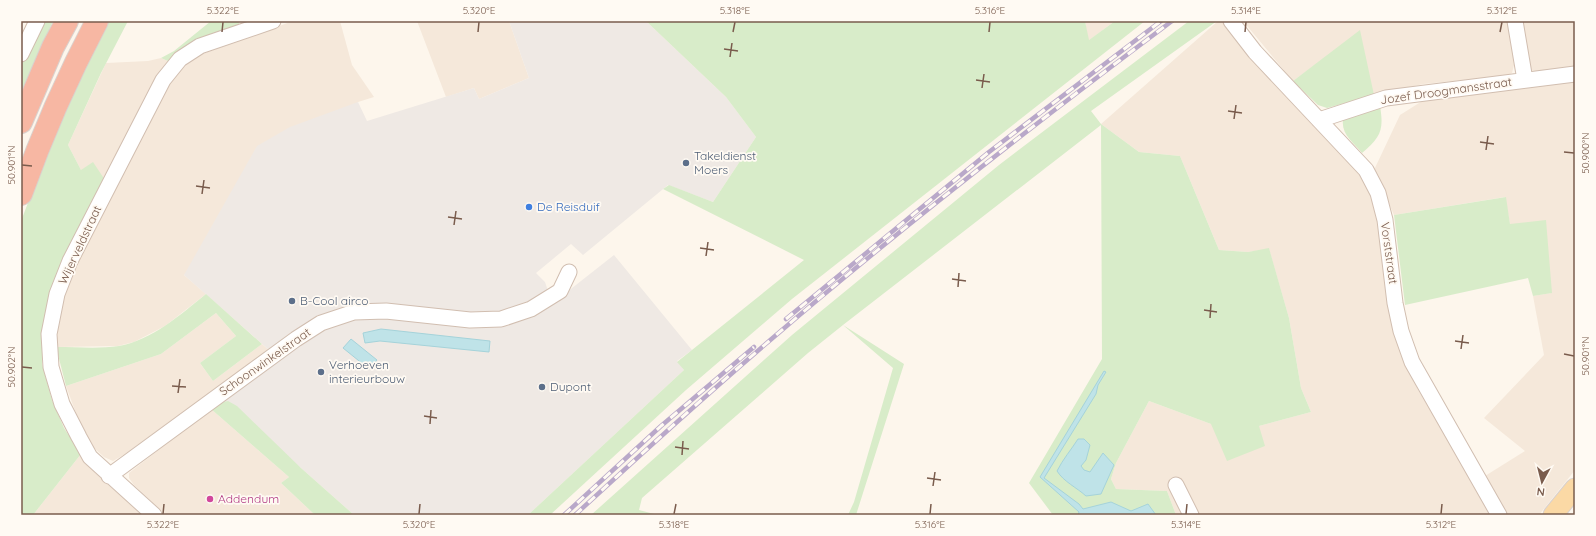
<svg xmlns="http://www.w3.org/2000/svg" width="1596" height="536" viewBox="0 0 1596 536" font-family="Quicksand,sans-serif">
<style>
.residential{fill:#f5e8da}
.industrial{fill:#efe9e4}
.green{fill:#d8ecc9}
.water{fill:#bfe3e8;stroke:#a5d3da}
.lines{fill:none;stroke-linecap:round;stroke-linejoin:round}
.minor-casing{stroke:#d1beb0;stroke-width:17}
.major-casing{stroke:#dad1cd;stroke-width:21}
.highway-casing{stroke:#dad1cd;stroke-width:24}
.minor{stroke:#fff;stroke-width:15}
.major{stroke:#fbd9a5;stroke-width:19}
.highway{stroke:#f7b7a3;stroke-width:22}
.rail-casing{stroke:#b9a8c9;stroke-width:4.5}
.rail{stroke:#fffaf3;stroke-width:3;stroke-dasharray:9;stroke-linecap:butt}
.ticks{fill:none;stroke:#7a5c4d;stroke-width:1.5}
.service-dot{fill:#5c6f8a;stroke:#fffaf3;stroke-width:1.5}
.shop-dot{fill:#3f7fe0;stroke:#fffaf3;stroke-width:1.5}
.hotel-dot{fill:#d1479c;stroke:#fffaf3;stroke-width:1.5}
.labels{text-anchor:middle;stroke-width:3.5;stroke-linejoin:round;paint-order:stroke}
.street-label{font-size:12px;fill:#7a5c4d;stroke:#fffaf3}
.service-label{font-size:12px;fill:#4e5e75;stroke:#fffaf3;text-anchor:start}
.shop-label{font-size:12px;fill:#366cbe;stroke:#fffaf3;text-anchor:start}
.hotel-label{font-size:12px;fill:#b23c85;stroke:#fffaf3;text-anchor:start}
.neatline{fill:none;stroke:#7a5c4d;stroke-width:1.5}
.ticks-label{font-size:10px;text-anchor:middle;fill:#7a5c4d}
</style>
<rect width="100%" height="100%" fill="#fdf6ec"/>
<path class="residential" d="M293 21H340L352 65 374 97 358 102 184 275 206 294 165 326 134 342 118 346 56 347 61 303 70 275 167 84 191 58Z
M417 21H509L529 78 479 99 474 88 446 97Z
M1085 21H1115L1088 41Z
M1218 21H1223L1246 51 1357 171 1371 194 1377 218 1391 318 1400 347 1418 390 1493 515H1176L1167 491 1116 489 1111 479 1116 463 1149 401 1211 424 1259 426 1311 412 1301 388 1289 318 1269 249 1248 252 1219 250 1180 156 1139 152 1101 124Z
M1243 21H1509L1514 65 1512 73 1505 76 1423 84 1374 95 1319 62 1293 81Z
M1522 21H1575V68L1538 72 1530 70Z
M161 58 168 61 105 180 81 170 68 145 106 63 148 61Z
M1575 80V470L1539 515H1508L1495 498 1485 476 1525 451 1484 418 1544 355 1533 296 1551 293 1510 224 1505 197 1394 215 1374 170 1400 115 1427 98Z
M216 313 236 336 200 363 213 381 262 344 269 350 125 454 113 461 104 457 93 447 77 416 66 386 161 354Z
M211 409 289 477 281 483 315 515H166L134 485 129 478V473Z
M81 454 105 482 143 515H33Z"/>
<path class="industrial" d="M509 21H646L726 97 756 137 713 202 668 185 583 255 571 244 536 273 545 282 548 291 523 305 502 312 475 314 360 305 339 308 290 333 269 350 184 275 257 146 290 127 358 102 367 121 474 88 479 99 529 78Z
M614 255 692 350 677 361 684 370 528 515H354L301 468 219 403 317 333 334 324 362 318 389 317 426 321 548 307Z"/>
<path class="green" d="M42 21H53L21 93V65Z
M108 21H128L101 73 68 145 81 170 93 162 105 180 43 338 42 364 52 400 64 428 81 454 33 515H21V221L49 148 97 41Z
M211 21H238L240 26 186 47 168 61 161 58 174 51Z
M646 21H1085L1089 40 1115 21H1145L792 299 686 390 550 515H528L684 370 677 362 804 260 663 189 669 185 713 202 756 137 726 97Z
M1189 21H1217L1091 111 1101 124 1139 152 1180 156 1219 250 1248 252 1269 248 1289 318 1301 388 1311 412 1259 426 1265 446 1227 461 1211 424 1149 401 1116 463 1111 479 1116 489 1167 491 1176 515H1053L1029 483 1102 359 1101 125 843 325 904 364 856 515H848L854 502 893 368 843 325 808 353 642 498 639 510 658 515H591L792 335 999 165Z
M1360 30 1374 95 1327 108 1318 105 1293 81Z
M1380 106C1384 130 1381 137 1362 153 1353 142 1341 134 1343 120Z
M1506 197 1510 224 1546 220 1552 293 1533 296 1528 278 1405 305 1394 215Z
M206 294 262 344 213 381 200 363 236 336 216 313 161 354 66 386 56 347C77 347 99 349 119 346 152 340 180 315 206 294Z
M228 401 237 406 301 468 354 515H315L281 483 289 477 211 409 219 403Z"/>
<path class="water" d="M381 329 490 341 489 352 380 341 365 343 363 333Z
M351 339 377 360 369 369 343 348Z
M1104 371 1106 372 1098 385 1096 394 1044 478 1079 504 1083 509 1111 502 1131 511 1148 504 1156 515H1078L1079 512 1040 477Z
M1078 439H1084L1090 445 1086 460 1081 466 1084 470 1090 472 1103 453 1114 465 1101 494 1086 496C1076 487 1064 482 1057 471 1063 459 1071 450 1078 439Z"/>
<g class="lines">
<defs>
<path id="minor" d="M1231 21 1255 52 1366 170 1378 193 1385 220 1395 303 1401 331 1412 362 1499 515
M1515 21 1525 80
M21 54 37 21
M1319 120 1386 98 1575 74
M109 476 296 339 321 323 354 312 386 311 470 320 501 319 531 309 560 291 569 272
M1176 485 1191 515
M154 515 90 457 79 437 62 404 51 367 49 334 57 294 70 261 163 80 180 59 200 46 273 21"/>
<path id="major" d="M1553 515 1575 488"/>
<path id="highway" d="M21 122 53 47 67 21
M21 194C42 135 68 76 97 21"/>
</defs>
<use href="#minor" class="minor-casing"/>
<use href="#major" class="major-casing"/>
<use href="#highway" class="highway-casing"/>
<use href="#minor" class="minor"/>
<use href="#major" class="major"/>
<use href="#highway" class="highway"/>
<defs>
<path id="rail" d="M786 319 989 152 1161 21
M564 515 661 426 754 347
M575 515C641 454 707 394 775 336 903 226 1037 122 1172 21"/>
</defs>
<use href="#rail" class="rail-casing"/>
<use href="#rail" class="rail"/>
</g>
<path class="ticks" d="M222 32 223 22M478 32 479 22M733 32 735 22M989 32 990 22M1245 32 1246 22M1500 32 1502 22M724 49 738 51M730 57 732 43M976 80 990 82M982 88 984 74M1228 111 1242 113M1234 119 1236 105M1480 142 1494 144M1486 150 1488 136M1564 152 1574 153M22 165 32 166M196 186 210 188M202 194 204 180M448 217 462 219M454 225 456 211M700 248 714 250M706 256 708 242M952 279 966 281M958 287 959 273M1204 310 1217 312M1210 318 1211 304M1455 341 1469 343M1461 349 1463 335M1564 354 1574 356M22 367 32 368M172 386 186 387M178 393 180 379M424 416 437 418M430 424 431 410M675 447 689 449M682 455 683 441M927 478 941 480M933 486 935 472M163 514 164 504M419 514 420 504M674 514 676 504M930 514 931 504M1186 514 1187 504M1441 514 1442 504"/>
<g class="service-dot">
<circle cx="686" cy="163" r="4"/>
<circle cx="292" cy="301" r="4"/>
<circle cx="321" cy="372" r="4"/>
<circle cx="542" cy="387" r="4"/>
</g>
<circle class="shop-dot" cx="529" cy="207" r="4"/>
<circle class="hotel-dot" cx="210" cy="499" r="4"/>
<g class="labels">
<g class="street-label">
<text transform="translate(1446 91) rotate(-8)" y="4">Jozef Droogmansstraat</text>
<text transform="translate(80 245) rotate(-65)" y="4">Wijerveldstraat</text>
<text transform="translate(1389 253) rotate(82)" y="4">Vorststraat</text>
<text transform="translate(265 362) rotate(-35)" y="4">Schoonwinkelstraat</text>
</g>
<g class="service-label">
<text x="694" y="160">Takeldienst<tspan x="694" dy="14">Moers</tspan></text>
<text x="300" y="305">B-Cool airco</text>
<text x="329" y="369">Verhoeven<tspan x="329" dy="14">interieurbouw</tspan></text>
<text x="550" y="391">Dupont</text>
</g>
<g class="shop-label">
<text x="537" y="211">De Reisduif</text>
</g>
<g class="hotel-label">
<text x="218" y="503">Addendum</text>
</g>
</g>
<rect width="1596" height="536" fill="none" stroke="#fffaf3" stroke-width="44"/>
<g transform="translate(1542 482) rotate(187)" stroke="#fffaf3" stroke-width="3" paint-order="stroke">
<path d="M0-3L7 15L0 10L-7 15Z" fill="#7a5c4d"/>
<text y="-6" font-size="11" font-weight="bold" text-anchor="middle" fill="#7a5c4d">N</text>
</g>
<rect x="22" y="22" width="1552" height="492" class="neatline"/>
<g class="ticks-label">
<text x="223" y="14">5.322°E</text>
<text x="479" y="14">5.320°E</text>
<text x="735" y="14">5.318°E</text>
<text x="990" y="14">5.316°E</text>
<text x="1246" y="14">5.314°E</text>
<text x="1502" y="14">5.312°E</text>
<text transform="translate(1585 153) rotate(-90)" y="4">50.900°N</text>
<text transform="translate(11 165) rotate(-90)" y="4">50.901°N</text>
<text transform="translate(1585 356) rotate(-90)" y="4">50.901°N</text>
<text transform="translate(11 367) rotate(-90)" y="4">50.902°N</text>
<text x="163" y="528">5.322°E</text>
<text x="419" y="528">5.320°E</text>
<text x="674" y="528">5.318°E</text>
<text x="930" y="528">5.316°E</text>
<text x="1186" y="528">5.314°E</text>
<text x="1441" y="528">5.312°E</text>
</g>
</svg>
